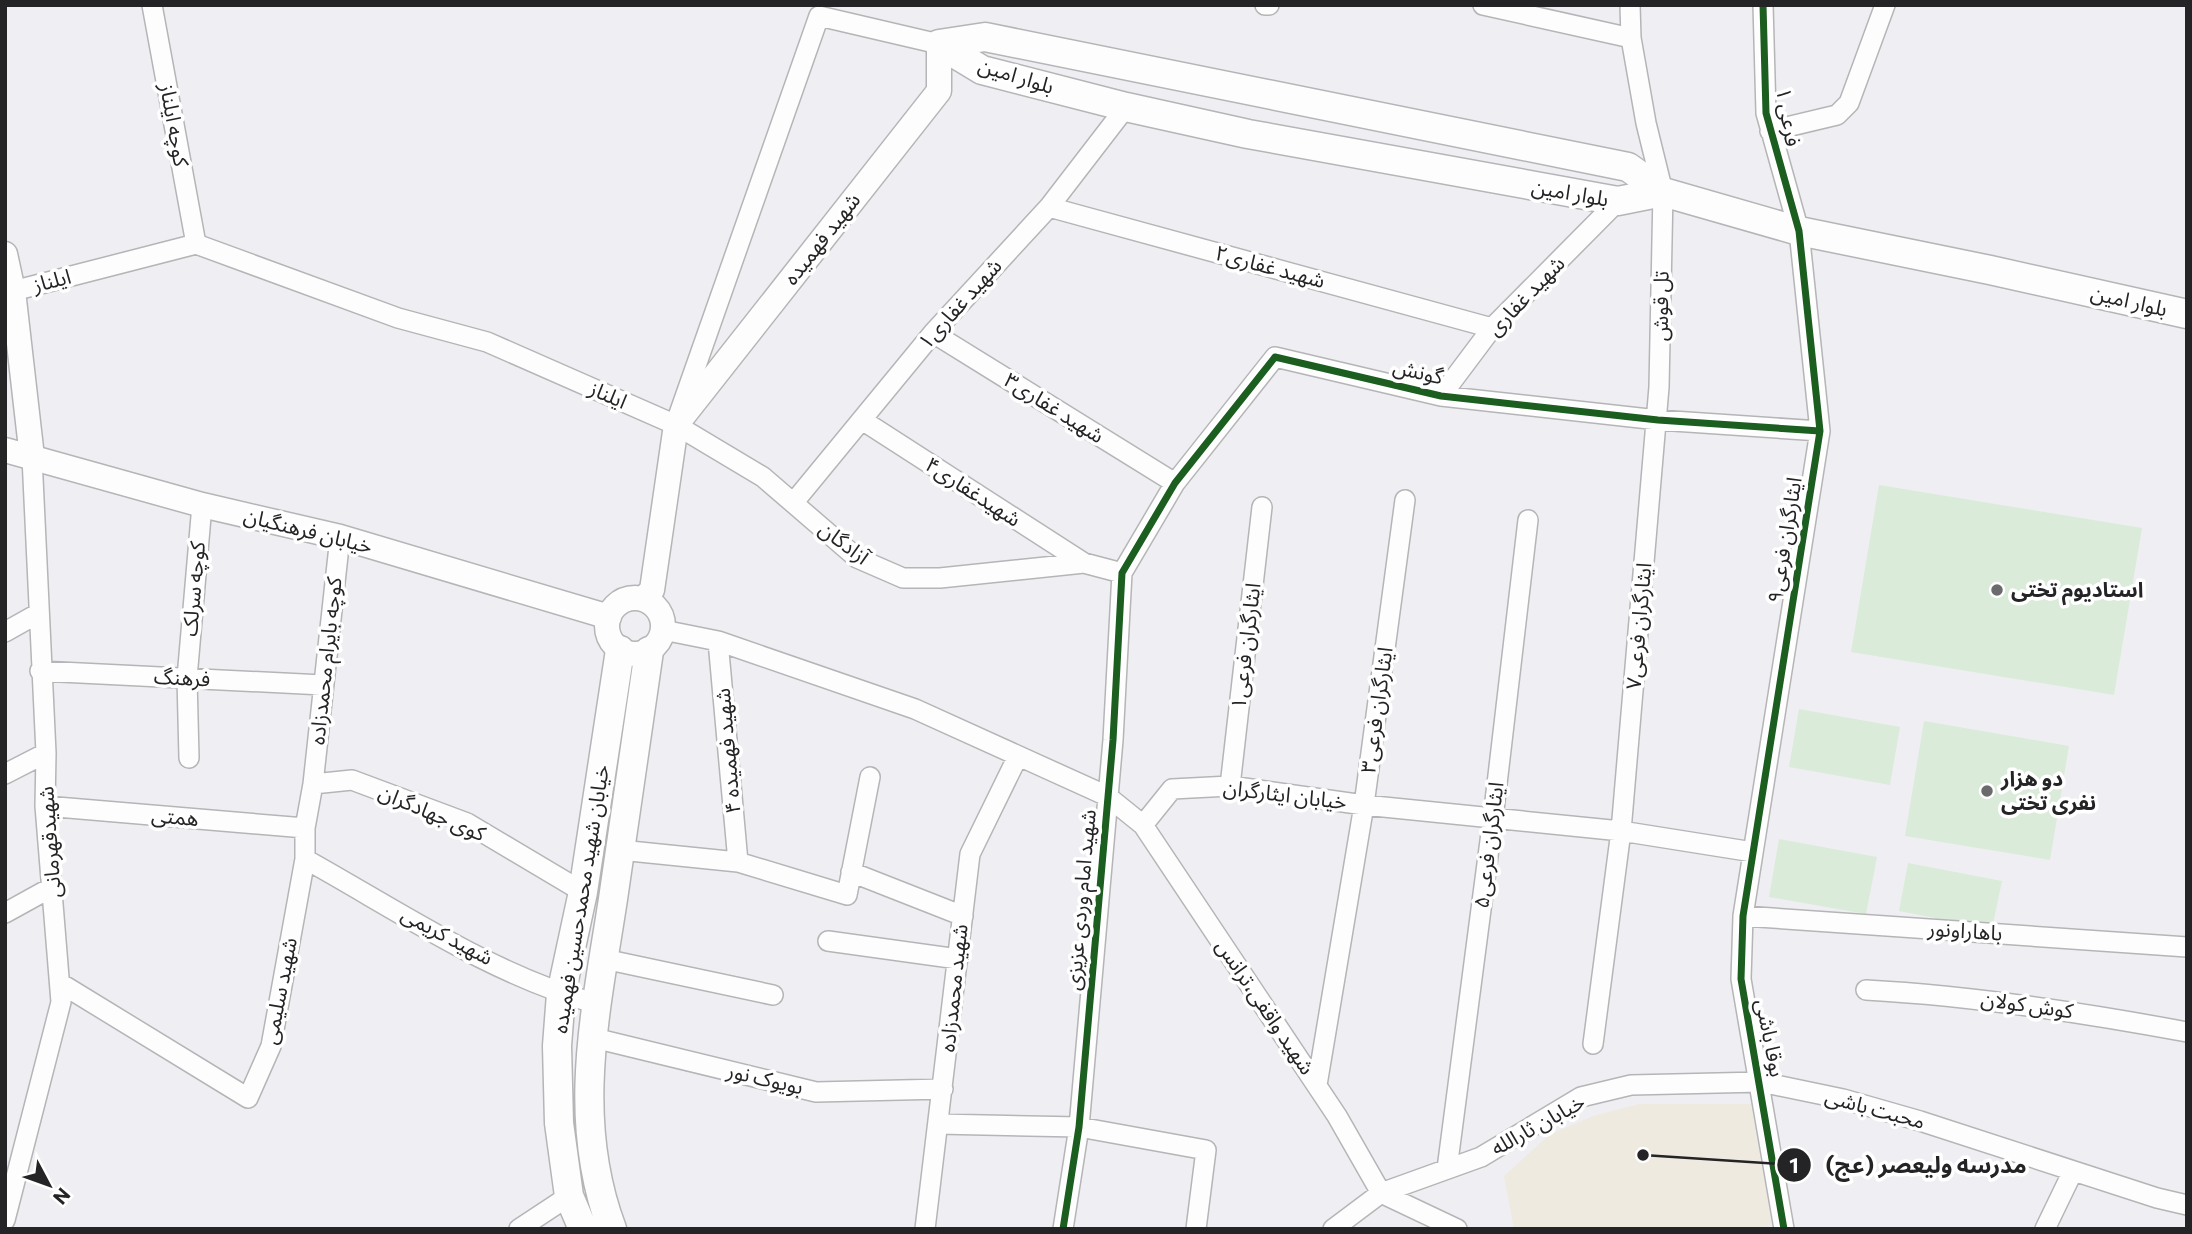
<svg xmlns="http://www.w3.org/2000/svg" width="2192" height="1234" viewBox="0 0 2192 1234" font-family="Commissioner,'Noto Sans Arabic',sans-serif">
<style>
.education{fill:#eeeadf}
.green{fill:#daebd9}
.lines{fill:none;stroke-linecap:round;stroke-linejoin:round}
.minor-casing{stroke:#b5b5b7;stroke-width:22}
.tertiary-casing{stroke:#b5b5b7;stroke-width:27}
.secondary-casing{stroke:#b5b5b7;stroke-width:31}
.minor{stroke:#fdfdfd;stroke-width:19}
.tertiary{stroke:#fdfdfd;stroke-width:24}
.secondary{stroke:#fdfdfd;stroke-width:28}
.cycleway-casing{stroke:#fff;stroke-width:11}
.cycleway{stroke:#1b5e20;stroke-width:7}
.poi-dot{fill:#6b6b6e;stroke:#fff;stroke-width:2.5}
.labels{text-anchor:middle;stroke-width:7;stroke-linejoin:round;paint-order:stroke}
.street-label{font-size:21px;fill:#242426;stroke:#fff}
.poi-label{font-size:21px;font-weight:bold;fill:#242426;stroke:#fff;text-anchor:start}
.leader{fill:none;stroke:#242426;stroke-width:2.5}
.callout-dot{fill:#242426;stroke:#fff;stroke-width:2.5}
.mark-label{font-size:21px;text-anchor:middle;font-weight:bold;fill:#fff}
.callout-label{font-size:23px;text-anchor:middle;font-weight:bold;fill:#242426;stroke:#fff;stroke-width:7;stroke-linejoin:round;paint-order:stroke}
</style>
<rect width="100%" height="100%" fill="#efeff3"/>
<path class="education" d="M1639 1104H1751L1772 1226 1732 1229H1514L1504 1176 1549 1135 1593 1116Z"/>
<path class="green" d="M1879 485 2142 528 2114 695 1851 652Z
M1799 709 1900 727 1890 785 1789 767Z
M1924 721 2069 746 2050 860 1905 836Z
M1779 839 1877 857 1866 914 1769 897Z
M1908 863 2002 881 1992 929 1899 911Z"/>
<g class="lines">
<defs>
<path id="minor" d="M152 5 196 244
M1265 5H1269
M1483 5 1631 38
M1763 5 1766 113 1799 231 1820 431 1743 916 1741 979 1784 1229
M1770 131 1837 115 1849 103 1885 5
M1049 207 1492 328
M13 291 196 244 398 318 487 342 676 425 763 477 857 558 903 578H940L1084 563 1122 573
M933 333 1175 483
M1441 396 1492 328 1618 201
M679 414 819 16 939 44
M862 420 1084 563
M794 502 933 333 1049 207 1126 107
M663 630 718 641 915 709 1107 796 1143 825 1172 789 1230 786 1364 805 1621 831 1753 852
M5 632 37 614
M718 641 738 862
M40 671 323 685
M189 758 187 678 202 505
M5 774 46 753
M313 784 340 537
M1230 786 1262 507
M45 806 305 828
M1143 825 1337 1116 1381 1193 1457 1229
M620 850 738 862 847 895 870 777
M305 859C397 910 492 975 594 1003
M851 872 963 916
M5 913 54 886
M1743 916 2187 947
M828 941 958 959
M604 959 773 995
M60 983 248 1098 271 1046 305 859V828L313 784 352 780 467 823 583 892
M1866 990C1975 996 2080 1012 2187 1032
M590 1037 816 1092 943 1089
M1593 1044 1621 831 1659 387 1663 192 1646 123 1631 38 1630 5
M1317 1085 1364 805 1405 500
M938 1124 1079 1127 1206 1150 1196 1229
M1447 1169 1493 818 1528 520
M5 1220 61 1002 45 806 46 753 32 457
M519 1229 569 1196
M925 1229 970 854 1017 758
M1063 1229 1079 1127 1113 740 1122 573 1175 483 1275 357 1441 396 1658 420 1820 431
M1333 1229 1381 1193 1481 1157 1581 1097 1631 1085 1761 1082 1843 1099 1920 1121 2157 1198 2187 1205
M2045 1229 2073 1171"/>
<path id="tertiary" d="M5 254 13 291 32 457
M5 450 202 505 340 537 609 617
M607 626a28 28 0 1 1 56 0a28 28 0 1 1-56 0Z
M643 599 652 590 676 425 939 91V44"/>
<path id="secondary" d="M939 44 985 37 1628 167 1663 192 1799 231 1990 270 2187 314
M939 44 982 70 1126 107 1248 134 1618 201 1663 192
M583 1229 569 1196 559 1123 557 1046 561 994 583 892 620 650
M612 1229C570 1118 596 1011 613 899 625 816 637 734 649 651"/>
</defs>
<use href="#minor" class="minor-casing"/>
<use href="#tertiary" class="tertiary-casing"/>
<use href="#secondary" class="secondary-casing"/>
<use href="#minor" class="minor"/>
<use href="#tertiary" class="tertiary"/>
<use href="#secondary" class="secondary"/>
<defs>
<path id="cycleway" d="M1763 5 1766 113 1799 231 1820 431 1743 916 1741 979 1784 1229
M1063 1229 1079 1127 1113 740 1122 573 1175 483 1275 357 1441 396 1658 420 1820 431"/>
</defs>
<use href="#cycleway" class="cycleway-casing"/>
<use href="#cycleway" class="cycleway"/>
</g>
<g class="poi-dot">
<circle cx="1997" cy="590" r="7"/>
<circle cx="1987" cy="791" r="7"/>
</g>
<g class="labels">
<g class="street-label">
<text transform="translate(1016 76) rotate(17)" y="7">بلوار امین</text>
<text transform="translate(1788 117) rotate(80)" y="7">فرعی ۱</text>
<text transform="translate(174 125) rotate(80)" y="7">کوچه ایلناز</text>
<text transform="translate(1570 193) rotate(10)" y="7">بلوار امین</text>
<text transform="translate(822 239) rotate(-52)" y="7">شهید فهمیده</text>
<text transform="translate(1270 267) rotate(15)" y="7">شهید غفاری۲</text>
<text transform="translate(52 281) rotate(-14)" y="7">ایلناز</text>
<text transform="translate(1526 296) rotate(-46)" y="7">شهید غفاری</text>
<text transform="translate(2129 301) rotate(13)" y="7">بلوار امین</text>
<text transform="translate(960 304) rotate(-48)" y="7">شهید غفاری۱</text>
<text transform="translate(1661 306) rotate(-89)" y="7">تل قوش</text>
<text transform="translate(1418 372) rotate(13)" y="7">گونش</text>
<text transform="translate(608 395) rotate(24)" y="7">ایلناز</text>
<text transform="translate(1054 408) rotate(32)" y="7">شهید غفاری۳</text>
<text transform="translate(973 492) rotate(33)" y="7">شهیدغفاری۴</text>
<text transform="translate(308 531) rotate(14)" y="7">خیابان فرهنگیان</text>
<text transform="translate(1785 540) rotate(-81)" y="7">ایثارگران فرعی۹</text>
<text transform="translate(844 543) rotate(37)" y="7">آزادگان</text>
<text transform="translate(194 589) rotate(-85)" y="7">کوچه سرلک</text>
<text transform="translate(1639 626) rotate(-85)" y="7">ایثارگران فرعی۷</text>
<text transform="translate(1246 646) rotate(-83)" y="7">ایثارگران فرعی۱</text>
<text transform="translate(326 661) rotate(-84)" y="7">کوچه بایرام محمدزاده</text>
<text transform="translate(182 678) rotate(3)" y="7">فرهنگ</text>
<text transform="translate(1377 710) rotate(-82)" y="7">ایثارگران فرعی۳</text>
<text transform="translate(728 751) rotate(-95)" y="7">شهید فهمیده ۴</text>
<text transform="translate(1285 795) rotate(7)" y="7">خیابان ایثارگران</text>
<text transform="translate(432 813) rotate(23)" y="7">کوی جهادگران</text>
<text transform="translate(175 817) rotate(5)" y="7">همتی</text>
<text transform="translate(50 842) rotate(-94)" y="7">شهیدقهرمانی</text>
<text transform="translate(1489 845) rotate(-83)" y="7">ایثارگران فرعی۵</text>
<text transform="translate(581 899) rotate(-81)" y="7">خیابان شهید محمدحسین فهمیده</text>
<text transform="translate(1081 900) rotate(-85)" y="7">شهید امام وردی عزیزی</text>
<text transform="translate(1965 931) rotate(4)" y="7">باهاراونور</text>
<text transform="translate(447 936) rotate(28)" y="7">شهید کریمی</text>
<text transform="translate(954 988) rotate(-84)" y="7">شهید محمدزاده</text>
<text transform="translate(280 991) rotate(-79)" y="7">شهید سلیمی</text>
<text transform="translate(2027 1005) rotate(8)" y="7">کوش کولان</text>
<text transform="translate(1265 1007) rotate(56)" y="7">شهید واقفی،ترانس</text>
<text transform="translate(1770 1038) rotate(79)" y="7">بوقا باشی</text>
<text transform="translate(765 1079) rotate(13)" y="7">بویوک نور</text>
<text transform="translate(1875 1109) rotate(15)" y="7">محبت باشی</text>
<text transform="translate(1538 1125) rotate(-29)" y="7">خیابان ثارالله</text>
</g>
<g class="poi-label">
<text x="2011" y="597">استادیوم تختی</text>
<text x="2001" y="786">دو هزار<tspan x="2001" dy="24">نفری تختی</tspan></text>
</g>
</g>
<path class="leader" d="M1643 1155L1794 1165"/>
<g class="callout-dot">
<circle cx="1643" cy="1155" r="7"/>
<circle cx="1794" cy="1165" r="18"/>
</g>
<g class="mark-label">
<text x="1794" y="1173">1</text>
</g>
<g class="callout-label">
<text x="1926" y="1173">مدرسه ولیعصر (عج)</text>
</g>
<rect width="2192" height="1234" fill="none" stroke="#242426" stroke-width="14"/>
<g transform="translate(49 1185) rotate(131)" stroke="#ffffff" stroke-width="5" paint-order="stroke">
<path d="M0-5L12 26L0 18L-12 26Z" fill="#242426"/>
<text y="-10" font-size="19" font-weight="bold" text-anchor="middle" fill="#242426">N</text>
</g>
</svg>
